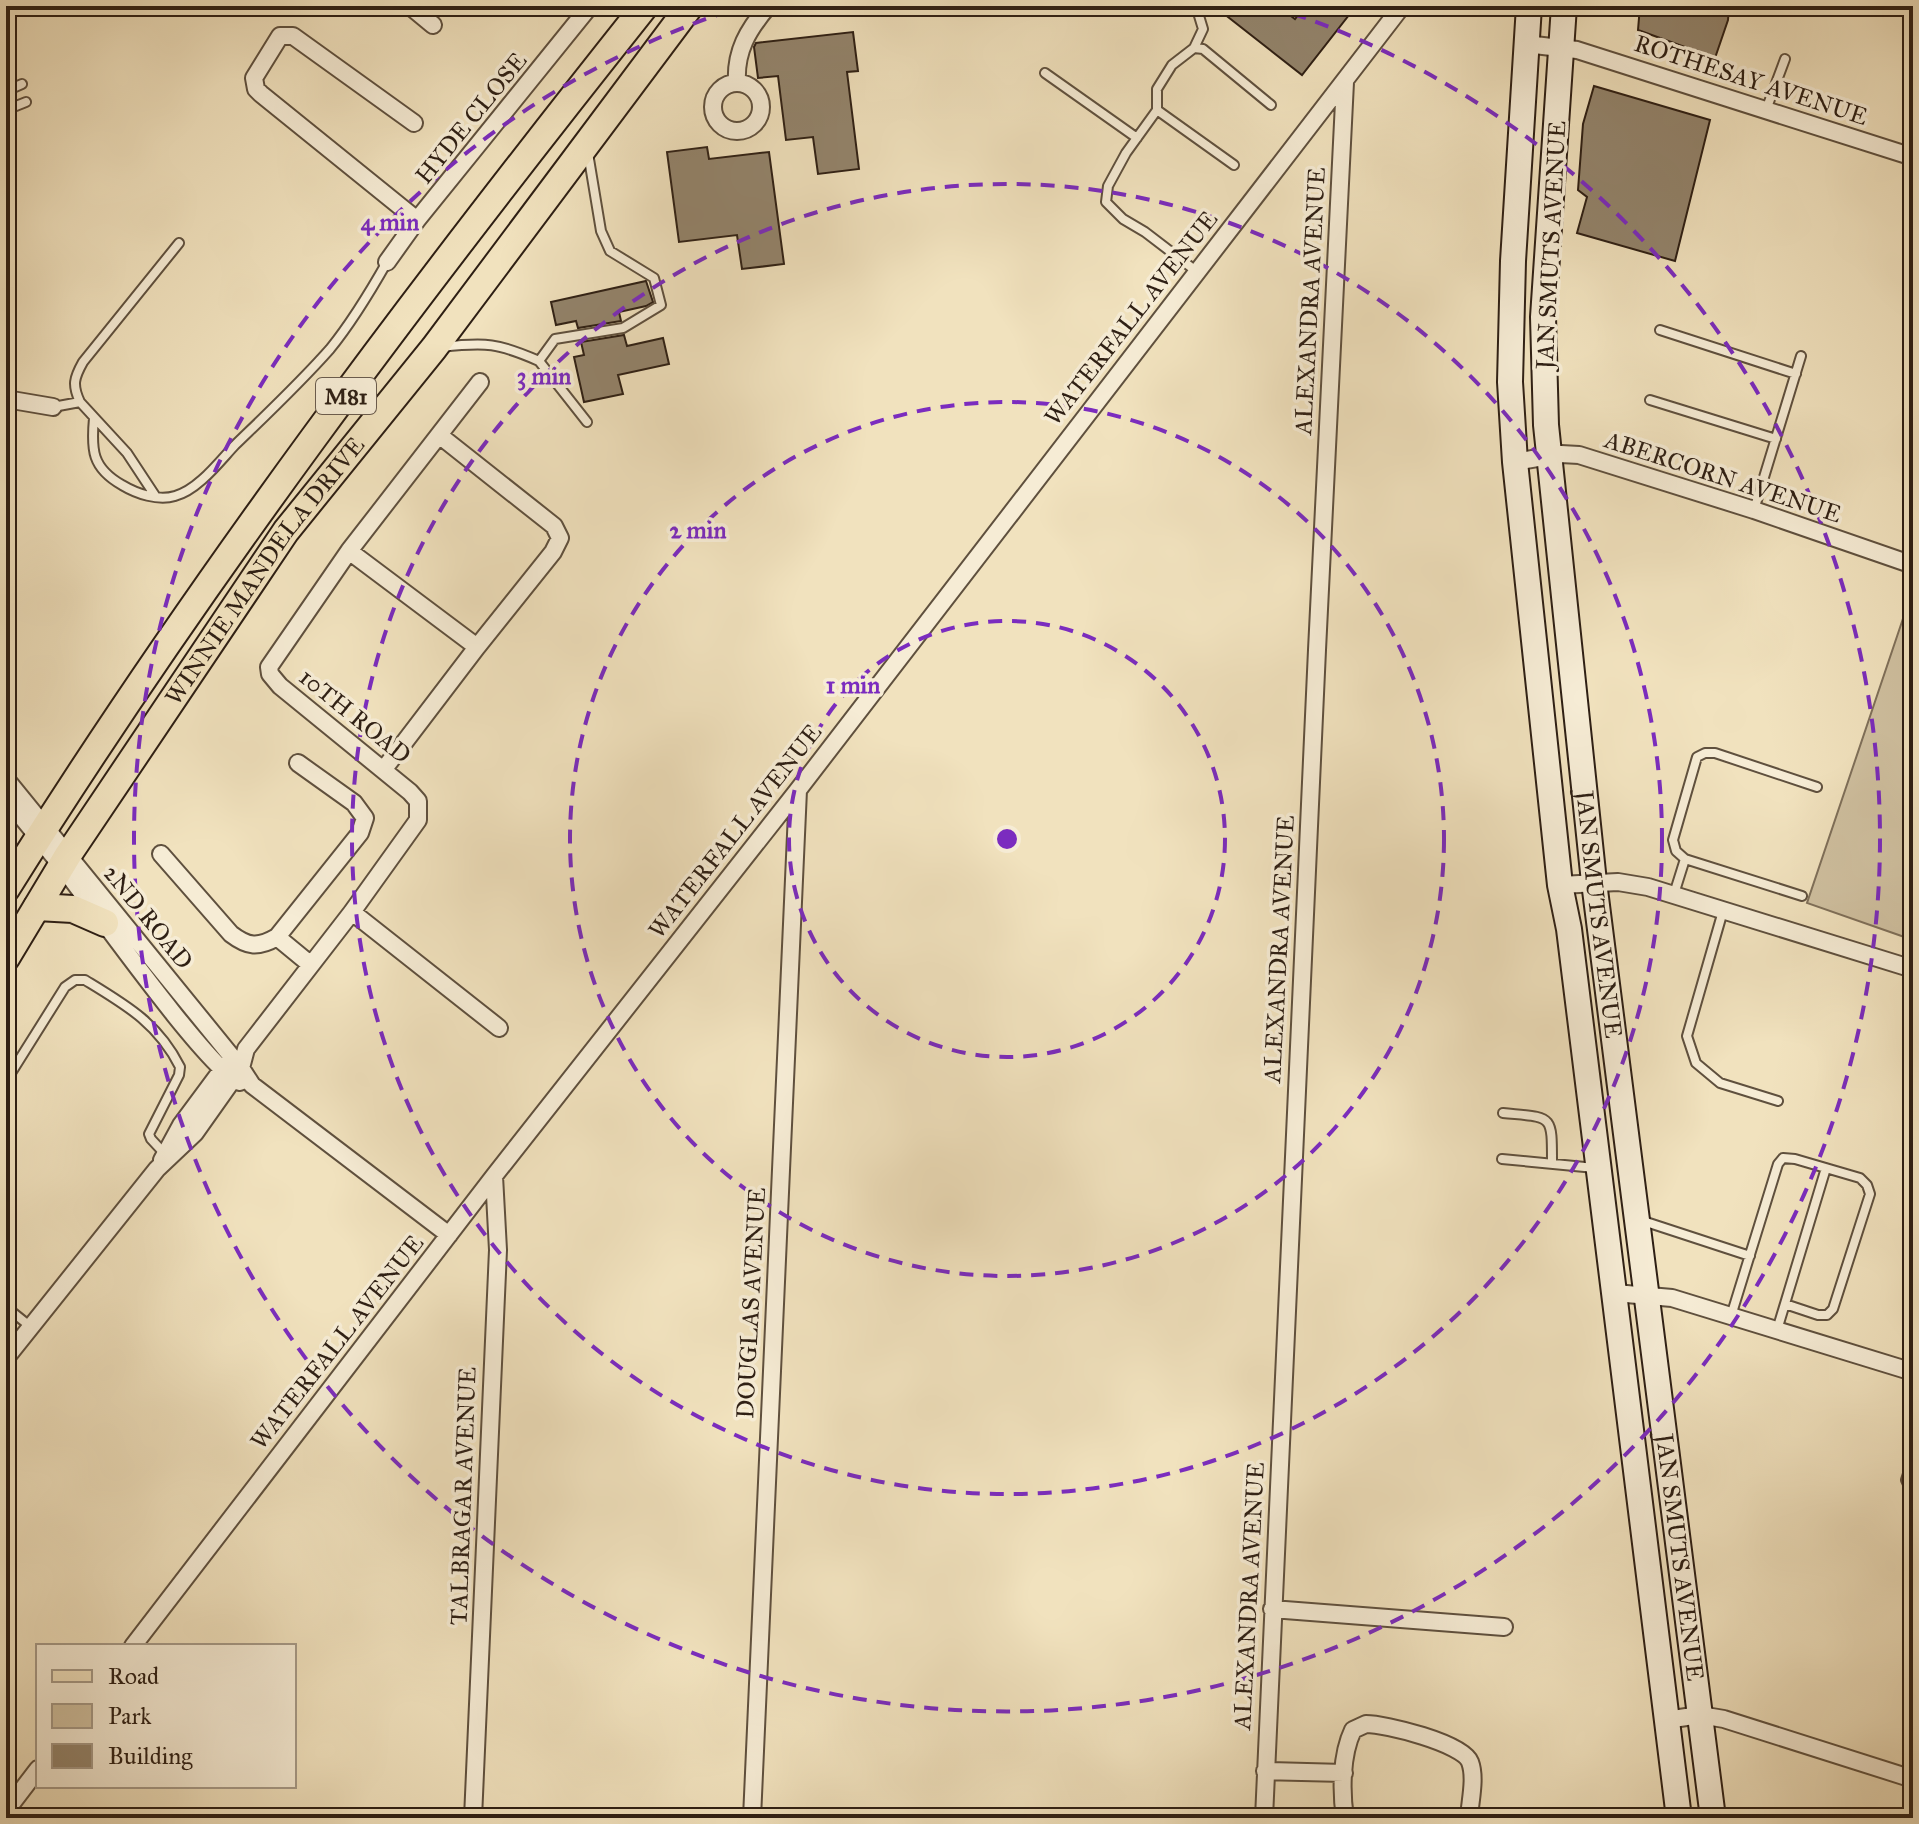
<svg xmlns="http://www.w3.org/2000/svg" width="1919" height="1824" viewBox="0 0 1919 1824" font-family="'IM FELL Great Primer',serif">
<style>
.green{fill:#d0c1a1;stroke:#7f705a;stroke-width:2}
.building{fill:#93846c;stroke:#2e1f14;stroke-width:2}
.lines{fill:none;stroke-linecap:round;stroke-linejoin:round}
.service-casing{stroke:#5f503e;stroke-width:12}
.minor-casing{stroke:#5f503e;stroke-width:20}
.secondary-casing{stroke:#2e1f14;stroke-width:28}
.primary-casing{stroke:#2e1f14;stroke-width:30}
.service{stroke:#f6ecd5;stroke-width:8}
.minor{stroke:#f6ecd5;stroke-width:16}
.secondary{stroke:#f6ecd5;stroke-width:24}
.primary{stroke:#f1e2be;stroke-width:26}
.ring{fill:none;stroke:#7b2cbf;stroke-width:4;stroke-dasharray:14 10}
.labels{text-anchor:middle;stroke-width:7;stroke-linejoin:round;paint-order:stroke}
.shield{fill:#f6ecd5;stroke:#6a5c4e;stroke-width:2}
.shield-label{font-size:22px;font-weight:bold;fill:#2e1f14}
.street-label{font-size:24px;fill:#2e1f14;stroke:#f6ecd5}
.centre{fill:#7b2cbf;stroke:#f6ecd5;stroke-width:4}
.ring-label{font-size:24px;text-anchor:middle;font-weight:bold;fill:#7b2cbf;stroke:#f6ecd5;stroke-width:7;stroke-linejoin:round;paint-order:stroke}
</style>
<rect width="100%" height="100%" fill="#f1e2be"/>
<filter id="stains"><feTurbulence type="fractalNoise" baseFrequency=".0025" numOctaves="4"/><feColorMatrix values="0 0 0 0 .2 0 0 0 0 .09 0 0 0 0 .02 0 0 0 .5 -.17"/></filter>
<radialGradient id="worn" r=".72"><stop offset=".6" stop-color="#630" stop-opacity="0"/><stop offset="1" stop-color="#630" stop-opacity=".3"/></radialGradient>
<path class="green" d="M1913 589V940L1807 903Z"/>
<path class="building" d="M1214 6H1278L1295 19 1305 6H1356L1302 75Z
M1640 6H1729L1728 20 1715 58 1638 30Z
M853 32 858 71 847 72 859 169 818 174 813 137 786 140 778 76 758 78 754 47 756 43Z
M1594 86 1710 120 1675 261 1577 233 1587 197 1578 190 1583 124Z
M707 147 709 159 769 152 784 264 742 269 737 235 679 242 667 152Z
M646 281 653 302 646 306 619 312 621 321 578 328 576 321 556 325 551 302Z
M624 335 627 346 663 338 669 364 618 375 623 394 584 402 574 357 584 355 581 342Z"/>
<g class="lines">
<defs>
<path id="service" d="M1194 48 1203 29 1196 6
M1045 73 1137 138
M6 91 22 84
M6 110 26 102
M1157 110 1234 165
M1766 110 1785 59
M1196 271 1145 232 1123 219 1106 202 1108 186 1126 153 1157 110V89L1172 65 1194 48 1203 49 1271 105
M1660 330 1796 374
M442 347C486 342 498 343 539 361L555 339 623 328 661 305 654 278 610 251 601 231 588 153
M539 361 587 422
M1650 400 1776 439
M80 402C72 385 74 378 83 362L179 243
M53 407 80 402 127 453 156 497
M94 418C91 450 92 468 122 485 137 494 158 501 175 496 198 490 219 462 235 445 267 414 300 383 330 349 352 322 370 292 387 262
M1754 510 1801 356
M1685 859 1676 851 1673 840 1697 757 1705 753H1715L1817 787
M1674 894 1685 859 1802 896
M1723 911 1687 1036 1696 1063 1720 1083 1778 1101
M6 1081 65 987 75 980H85C126 1005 158 1023 180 1067L179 1075 149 1134 151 1139 164 1153
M1503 1113C1553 1118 1552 1113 1552 1164
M1502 1159 1595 1168
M1640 1220 1750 1256
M6 1307 31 1327
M1731 1316 1778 1164 1783 1158 1795 1159 1860 1178 1867 1185 1870 1194 1833 1309 1827 1315H1818L1785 1304
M1777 1330 1826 1168
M1913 1459 1906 1480 1913 1495"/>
<path id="minor" d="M410 6 433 25
M1526 44 1577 50 1913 157
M737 83C735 51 748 30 768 6
M713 107a24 24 0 1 1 48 0a24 24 0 1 1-48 0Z
M414 123 293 36H280L254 78 256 89 261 94 417 220
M387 262 417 220 590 6
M6 399 53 407
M1515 462 1561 454 1579 455 1754 510 1913 565
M349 551 477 647
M384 769 477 647 553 552 560 538 554 526 439 435
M6 779 241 1068 252 1085 449 1235
M6 797C25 822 45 845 64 869 90 902 212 1075 240 1082
M161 854 231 934C248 947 258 948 277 937L311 965
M1560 885 1618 882 1648 887 1913 969
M352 912 499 1028
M277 937 360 833 365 818 354 803 298 763
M162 1160 181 1125 227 1063
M1615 1293 1672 1298 1913 1372
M6 1358 157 1169 195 1133 241 1068 246 1049 352 912 418 820V801L410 792 280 686 270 674 269 667 349 551 480 382
M1272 1609 1504 1627
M133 1646 494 1176 798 790 1402 6
M1666 1720 1700 1715 1724 1719 1913 1779
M1265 1771 1344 1773
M6 1811 38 1769
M473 1818 498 1250 494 1176
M752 1818 798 790
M1264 1818 1317 650 1345 82
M1345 1818C1341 1792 1341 1755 1353 1730L1366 1724C1385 1724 1463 1743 1470 1762 1476 1778 1470 1801 1469 1818"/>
<g id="secondary">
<path d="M1529 6 1513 261 1510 382 1515 462 1560 885 1569 929 1679 1818"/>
<path id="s1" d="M1564 6 1543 317 1546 425 1594 882 1713 1818"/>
</g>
<g id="primary">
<path d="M6 889C199 581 419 290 645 6"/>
<path d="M37 907 73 909 105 923"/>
<path id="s2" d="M6 958 68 855 286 531 434 348 690 6"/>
</g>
</defs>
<use href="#service" class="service-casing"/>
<use href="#minor" class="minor-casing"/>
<use href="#secondary" class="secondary-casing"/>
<use href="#primary" class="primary-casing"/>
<use href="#service" class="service"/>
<use href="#minor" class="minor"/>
<use href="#secondary" class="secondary"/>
<use href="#primary" class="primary"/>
</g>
<g class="ring">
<circle cx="1007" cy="839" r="218"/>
<circle cx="1007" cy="839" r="437"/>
<circle cx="1007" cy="839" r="655"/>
<path d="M1270 6A873 873 0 1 1 744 6"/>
</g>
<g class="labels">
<rect class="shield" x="316" y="378" width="60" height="36" rx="6"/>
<g class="shield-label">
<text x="346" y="404">M81</text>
</g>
<g class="street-label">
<text transform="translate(1751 80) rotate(18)" y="8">ROTHESAY AVENUE</text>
<text transform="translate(471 118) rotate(-51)" y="8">HYDE CLOSE</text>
<text transform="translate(1551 245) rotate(-87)" y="8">JAN SMUTS AVENUE</text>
<text transform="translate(1310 301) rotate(-87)" y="8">ALEXANDRA AVENUE</text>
<text transform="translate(1131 318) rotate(-52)" y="8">WATERFALL AVENUE</text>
<text transform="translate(1723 477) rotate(18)" y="8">ABERCORN AVENUE</text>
<text dy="8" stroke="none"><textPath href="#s2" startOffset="466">WINNIE MANDELA DRIVE</textPath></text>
<text transform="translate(355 716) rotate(39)" y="8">10TH ROAD</text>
<text transform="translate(735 831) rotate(-52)" y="8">WATERFALL AVENUE</text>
<text dy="8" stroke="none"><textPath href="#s1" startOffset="912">JAN SMUTS AVENUE</textPath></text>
<text transform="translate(148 917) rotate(51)" y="8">2ND ROAD</text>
<text transform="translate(1279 949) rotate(-87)" y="8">ALEXANDRA AVENUE</text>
<text transform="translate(751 1303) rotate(-87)" y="8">DOUGLAS AVENUE</text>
<text transform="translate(337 1342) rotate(-52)" y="8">WATERFALL AVENUE</text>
<text transform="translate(463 1496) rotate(-88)" y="8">TALBRAGAR AVENUE</text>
<text dy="8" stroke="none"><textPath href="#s1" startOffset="1560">JAN SMUTS AVENUE</textPath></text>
<text transform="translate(1249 1596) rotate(-87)" y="8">ALEXANDRA AVENUE</text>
</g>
</g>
<circle cx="1007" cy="839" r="12" class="centre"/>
<g class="ring-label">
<text x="390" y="230">4 min</text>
<text x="544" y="384">3 min</text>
<text x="698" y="538">2 min</text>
<text x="853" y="693">1 min</text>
</g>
<rect width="1919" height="1824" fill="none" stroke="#f1e2be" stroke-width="32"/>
<rect x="8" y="8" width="1903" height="1808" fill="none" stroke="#2e1f14" stroke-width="4"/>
<rect x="16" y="16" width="1887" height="1792" fill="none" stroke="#2e1f14" stroke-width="2"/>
<rect x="36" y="1644" width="260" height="144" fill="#f6ecd5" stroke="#a69a88" stroke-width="2"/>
<rect x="52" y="1670" width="40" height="12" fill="#f1e2be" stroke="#a69a88" stroke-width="2"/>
<text x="108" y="1684" font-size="24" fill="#2e1f14">Road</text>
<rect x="52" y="1704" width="40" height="24" fill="#d0c1a1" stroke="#a69a88" stroke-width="2"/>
<text x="108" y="1724" font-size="24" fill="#2e1f14">Park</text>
<rect x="52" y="1744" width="40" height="24" fill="#93846c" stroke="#a69a88" stroke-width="2"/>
<text x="108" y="1764" font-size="24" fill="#2e1f14">Building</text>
<rect width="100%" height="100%" filter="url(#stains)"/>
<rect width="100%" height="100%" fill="url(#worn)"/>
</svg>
